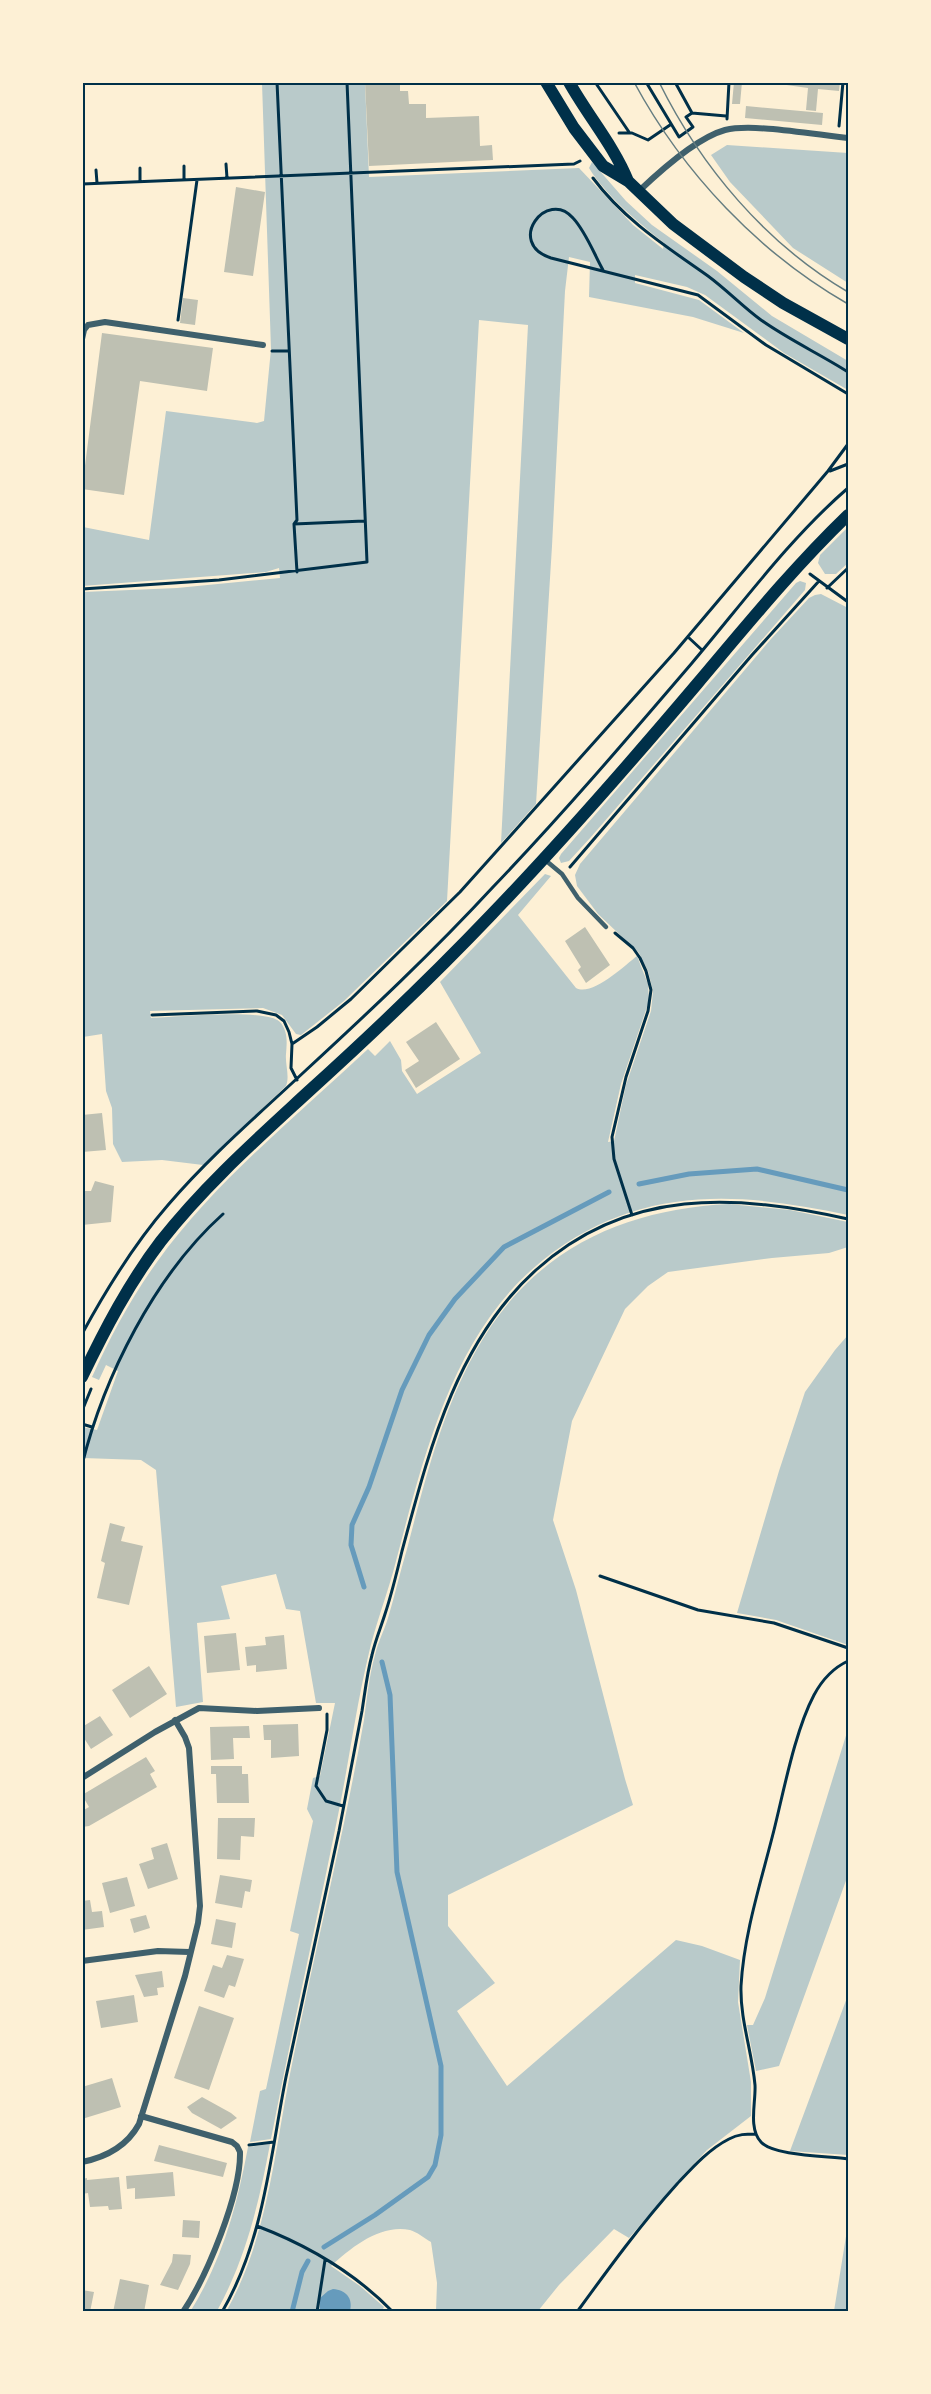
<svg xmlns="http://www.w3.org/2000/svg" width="931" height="2394" viewBox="0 0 931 2394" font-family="Arial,sans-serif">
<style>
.green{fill:#b9caca}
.water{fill:#669bbc}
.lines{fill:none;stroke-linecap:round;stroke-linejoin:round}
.stream{stroke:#669bbc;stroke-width:5}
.building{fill:#bec0b2}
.path{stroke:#003049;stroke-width:3}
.service{stroke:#3f606c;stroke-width:4.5}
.minor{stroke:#3f606c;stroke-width:6}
.secondary{stroke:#003049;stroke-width:12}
.tram{stroke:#657d81;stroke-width:1.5}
.neatline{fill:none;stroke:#003049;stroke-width:2}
</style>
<rect width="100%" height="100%" fill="#fdf0d5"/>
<path class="green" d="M262 83H365L369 177 579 168 633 225 663 249 664 243C637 221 607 197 589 168L592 162 626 201 652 225 717 271 772 316 848 361V390L784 353 705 295 687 287 635 275V283L699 300 744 333 693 317 589 297 590 262 569 257 565 291 552 546 536 804 501 843 528 325 479 320 447 901 344 1001 301 1035 296 1034 282 1015 263 1008 150 1011 151 1018C174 1017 267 1008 280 1022 288 1031 287 1043 286 1054 285 1065 290 1076 286 1086L203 1165 162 1160 122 1162 113 1144 112 1108 106 1091 102 1034 83 1037V592L177 588 280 578 279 568 266 572 82 586 83 527 149 540 166 411 257 423 264 421 271 349Z
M727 145 848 153V283L793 248 730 182 711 155Z
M848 527V563L836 574H825L818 563 820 555Z
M800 581 806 583 805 590 591 837 569 861 561 863 559 858 561 854 796 583Z
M821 594 848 608V1215C736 1191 638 1185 543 1260 453 1332 424 1455 396 1561 388 1593 375 1625 368 1657 355 1712 348 1769 336 1825 315 1930 291 2034 271 2139L250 2142 260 2091 266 2089 299 1934 290 1931 313 1821 307 1809 313 1778 320 1776 335 1703H316L300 1611 286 1609 276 1574 221 1586 230 1619 197 1623 203 1702 176 1707 156 1470 141 1460 83 1458 82 1427 97 1430 118 1371 106 1365 99 1380 92 1377C110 1337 131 1298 157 1262 215 1181 296 1117 368 1049L375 1056 390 1041 401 1060 402 1071 417 1094 481 1053 440 982 545 874 551 876 518 915 576 988C592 997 624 966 637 956L648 984 649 1001 621 1084 608 1142 614 1141 626 1085 651 1011 653 991 648 971 639 953 598 914 577 886 575 875 580 864 771 639 809 598 815 595Z
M729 1204 790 1210 848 1222V1247L829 1253 772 1258 668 1272 648 1286 625 1309 572 1421 553 1520 576 1590 625 1779 633 1805 448 1895V1926L495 1983 457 2011 507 2086 676 1940 702 1946 740 1960 738 2002 751 2082V2116L707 2150 685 2173 629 2238 614 2229 559 2285 538 2311H436L437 2283 431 2242C424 2238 417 2232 410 2230 380 2224 352 2247 331 2266L360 2286 384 2307 382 2311 226 2312C266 2241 274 2158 289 2079 306 1993 326 1908 344 1823 351 1789 358 1754 364 1720 367 1698 369 1676 375 1655 378 1642 384 1631 388 1618 395 1595 400 1572 407 1549 431 1457 456 1352 527 1283 583 1229 653 1208 729 1204Z
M848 1335V1645L776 1620 737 1613 779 1471 805 1392 835 1350Z
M848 1729V1875L779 2066 756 2071 747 2025H753L765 1998Z
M848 1995V2155L790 2151Z
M270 2144C259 2203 246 2258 217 2311L190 2312C222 2261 237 2206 248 2147Z
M848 2223V2311H834L847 2230Z"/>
<path class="water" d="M333 2289C346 2290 353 2298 350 2311H320V2298L328 2291Z"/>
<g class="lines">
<path class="stream" d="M639 1184 689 1174 757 1169 848 1190
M364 1587 351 1545 352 1525 369 1487 402 1390 429 1335 455 1299 504 1247 609 1192
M324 2247 375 2215 428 2177 435 2165 441 2135V2066L397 1872 390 1695 382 1662
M292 2312 302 2272 308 2261"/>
</g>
<path class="building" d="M365 82H400V91H408L409 104H426V118L479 116 480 146 492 145 493 160 369 166Z
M734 82H742L740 104H732Z
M765 82H840L839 91 818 89 816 111 806 110 808 88Z
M746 106 823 113 822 125 745 118Z
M236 187 265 192 253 276 224 272Z
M183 298 198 300 195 325 180 323Z
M102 333 213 348 207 391 140 381 124 495 82 489Z
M585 927 610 965 586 983 578 970 581 967 565 941Z
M436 1022 460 1059 416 1088 405 1070 419 1061 406 1042Z
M102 1113 106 1150 82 1152V1115Z
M95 1181 114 1186 111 1222 82 1225V1191H91Z
M110 1523 125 1527 121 1541 143 1546 129 1605 97 1598 105 1563 101 1561Z
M236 1633 240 1670 207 1673 204 1636Z
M284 1635 287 1669 256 1672V1665L247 1666 245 1647 266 1645 265 1637Z
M149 1666 167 1694 130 1718 112 1690Z
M100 1716 113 1735 91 1749 82 1735V1727Z
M298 1724 299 1756 271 1758V1740H264L263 1725Z
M249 1726 250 1738H233L234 1759 211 1760 210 1727Z
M146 1757 155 1771 150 1774 157 1787 89 1826 82 1827V1811L89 1807 82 1795Z
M211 1766H242V1774H248L249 1803H217L216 1774H211Z
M218 1818H255L254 1837 241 1836 240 1860 217 1859Z
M167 1843 178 1879 148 1889 139 1864 154 1859 151 1848Z
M220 1875 252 1880 250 1892 245 1891 242 1908 215 1903Z
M127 1877 135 1906 110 1913 102 1883Z
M90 1900 92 1912 102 1911 104 1927 82 1930V1901Z
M146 1915 150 1928 134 1933 130 1919Z
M216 1919 236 1923 232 1948 211 1944Z
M227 1955 244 1959 235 1987 229 1985 224 1998 204 1991 213 1965 222 1968Z
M162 1971 164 1987 157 1988 158 1995 144 1997 135 1975Z
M134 1995 138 2022 101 2028 96 2001Z
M199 2006 234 2018 209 2090 174 2078Z
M112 2078 121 2107 82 2119V2087Z
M202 2097 231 2113 237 2118 221 2129 192 2113 187 2107Z
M159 2145 227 2163 223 2177 154 2161Z
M173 2172 175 2196 135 2199V2188L127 2189 126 2176Z
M119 2177 122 2209 109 2210 108 2206 90 2207 88 2193 82 2194V2179L87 2178V2180Z
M183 2220 200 2221 199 2238 182 2237Z
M173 2254 191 2255 190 2264 178 2290 160 2285 172 2262Z
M120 2279 149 2285 144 2312H113Z
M82 2290 94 2292 90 2312H82Z"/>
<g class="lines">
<path class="path" d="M277 82 297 520 294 524 297 572
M595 82 629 132
M646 82 679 137 693 127
M675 82 692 113
M692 113 686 117 693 127
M692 113 726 116
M727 119 729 82
M839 126 843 82
M619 133H632L648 140 670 125
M226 164 227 178
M184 166V179
M140 168V181
M96 170 97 183
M593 178C624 220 667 247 708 276 727 290 743 307 761 320 789 340 820 354 848 372
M82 184 574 164 580 161
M603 270C594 254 586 232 573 218 547 188 505 243 551 258L698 295 766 345 848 394
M178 320 197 180
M272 351H288
M830 471 848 464
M294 524 364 521
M810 574 848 602
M827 588 848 568
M82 589 219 580 367 562 347 82
M688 637 702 650
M570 867 752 655 819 581
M615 933 633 948 640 958 646 971 651 990 648 1011 626 1077 612 1137 614 1159 632 1215
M152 1015 257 1011 276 1015 284 1021 289 1032 292 1044 291 1068 297 1080
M292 1044 317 1027 351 999 460 892 674 653 828 471 848 444
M82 1334C107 1288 134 1244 168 1205 209 1157 258 1115 304 1072 369 1012 433 952 493 887 562 815 627 739 692 663 742 604 789 539 848 488
M82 1411 91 1389
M82 1424 92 1427
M82 1465C104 1376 155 1275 223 1214
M600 1576 698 1610 774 1623 848 1648
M848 1661C833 1668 822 1680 814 1695 795 1731 784 1790 774 1830 761 1882 744 1933 741 1986 740 2020 752 2051 755 2085 756 2102 748 2128 761 2142 773 2156 829 2156 848 2159
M327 1714V1730L316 1786 326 1801 343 1806
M249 2145 274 2142
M257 2226C307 2245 355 2273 393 2312
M222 2312C264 2240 270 2157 286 2077 303 1995 322 1913 339 1831 347 1791 354 1751 362 1711 365 1692 367 1673 372 1655 375 1641 381 1627 385 1614 392 1593 397 1572 402 1551 429 1451 456 1342 536 1270 628 1187 736 1194 848 1219
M317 2312 325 2260
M577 2312C609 2268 641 2224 677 2184 692 2168 709 2149 729 2139 738 2134 746 2134 756 2134"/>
<path class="service" d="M544 859 562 874 578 898 606 927"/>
<path class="minor" d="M639 191C660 171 696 138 725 130 753 123 817 135 848 138
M82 339 84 330 88 325 105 322 263 345
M82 1778 155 1732 199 1708 257 1711 319 1708
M82 1961 158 1951 189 1952
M141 2116 232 2142 237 2146 240 2152C241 2194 207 2276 183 2312
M82 2162C107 2157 127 2146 139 2124L185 1976 198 1923 200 1906 189 1748 185 1737 175 1720"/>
<path class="secondary" d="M546 82 574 128 603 166 628 181 673 224 744 277 783 303 848 339
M569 82C588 116 614 146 628 181
M82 1377C105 1329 129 1283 161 1241 204 1186 257 1139 308 1092 371 1035 433 976 492 914 563 840 631 762 697 684 746 626 794 567 848 515"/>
<path class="tram" d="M634 82C683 173 759 253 848 304
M659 82C701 167 766 244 848 292"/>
</g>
<rect width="931" height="2394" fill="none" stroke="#fdf0d5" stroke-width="168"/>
<rect x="84" y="84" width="763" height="2226" class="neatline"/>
</svg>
